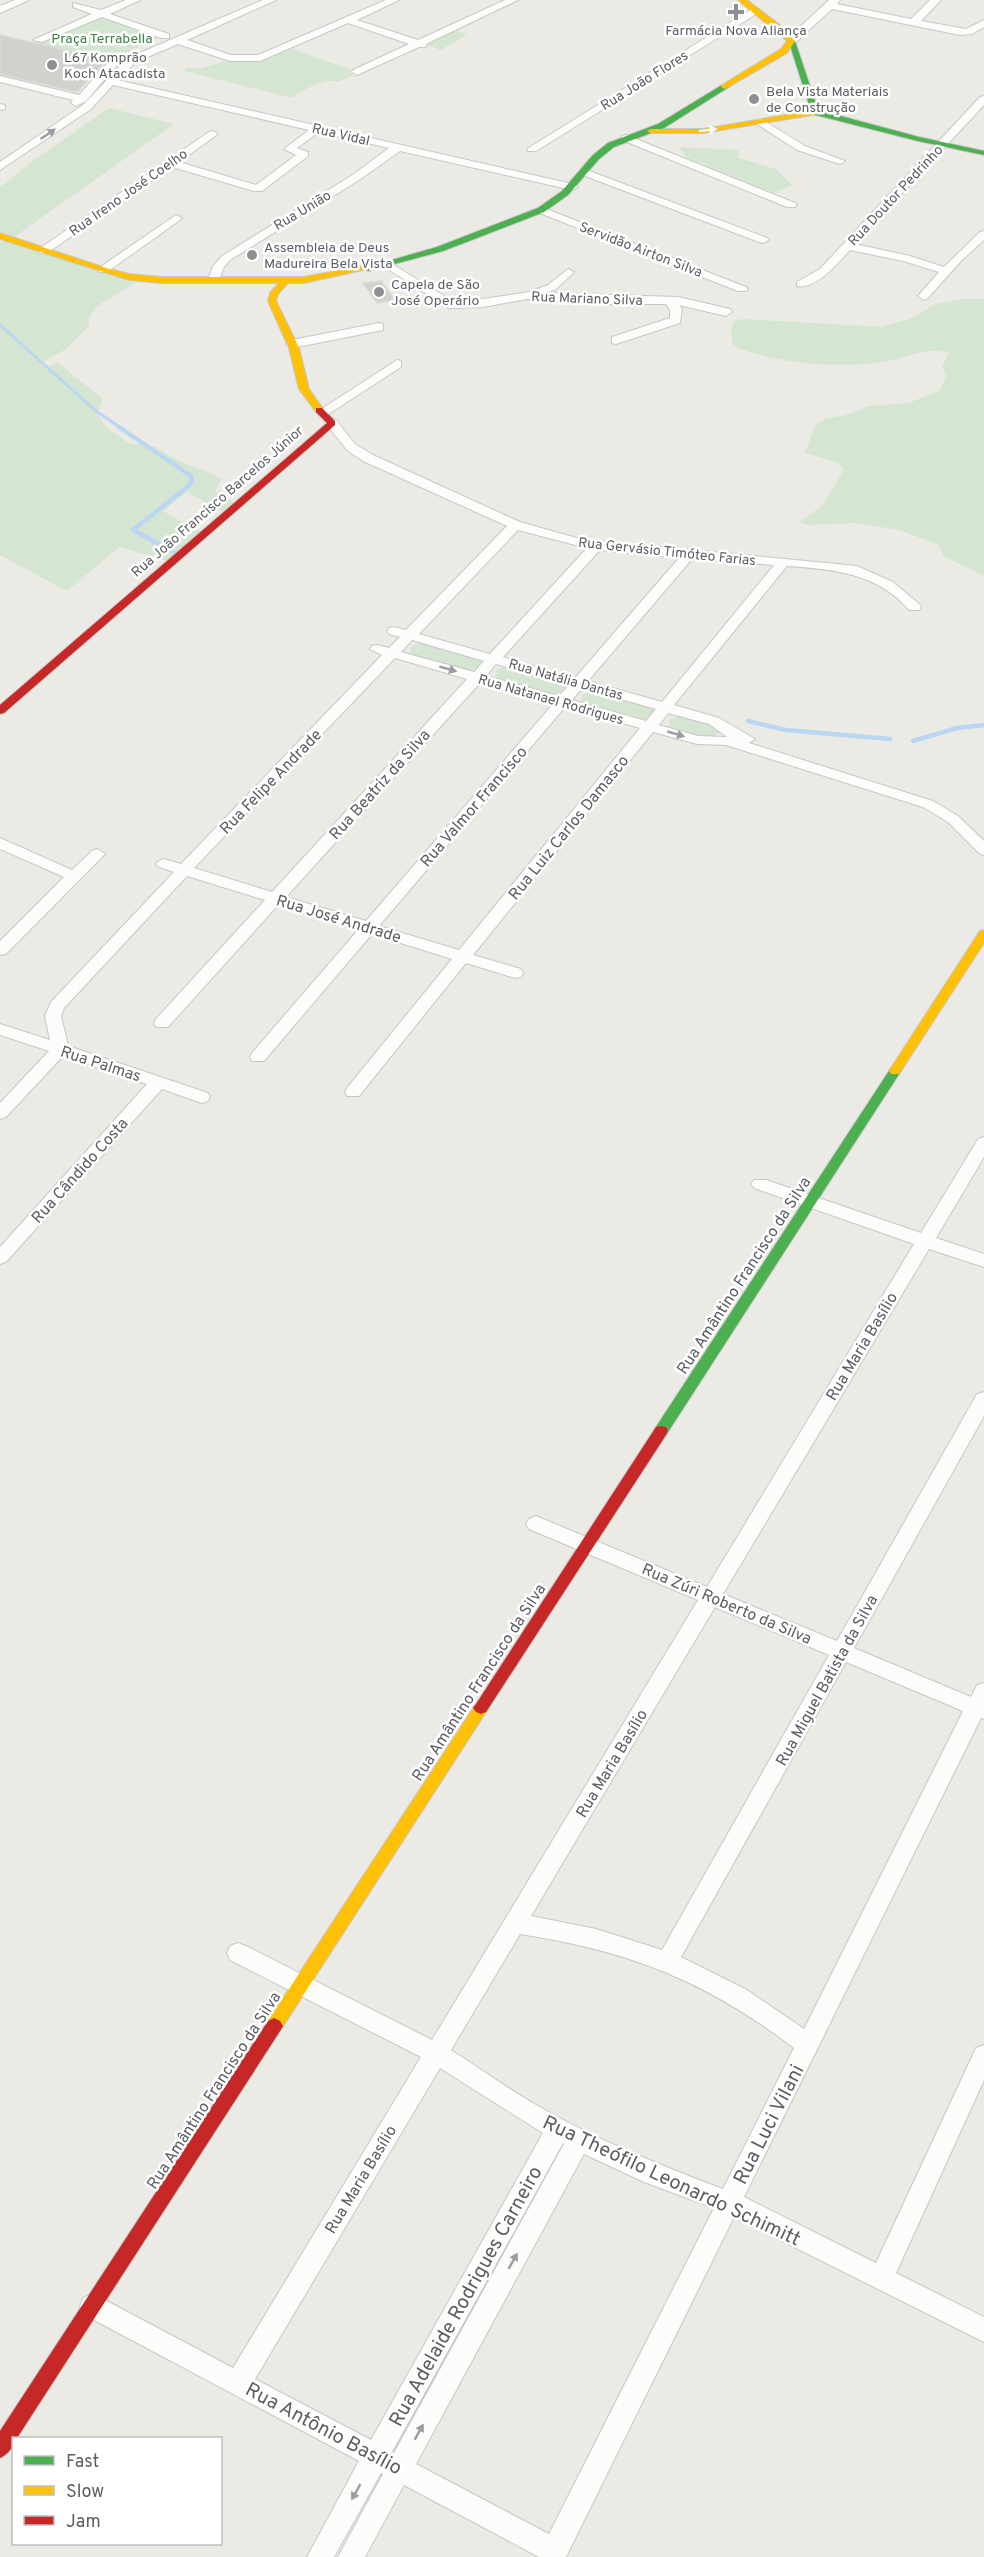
<svg xmlns="http://www.w3.org/2000/svg" width="984" height="2557" viewBox="0 0 984 2557" font-family="Overpass,sans-serif">
<style>
.green{fill:#d4e6d2}
.lines{fill:none;stroke-linecap:round;stroke-linejoin:round}
.stream-far1{stroke:#bbd6f3;stroke-width:3}
.stream{stroke:#bbd6f3;stroke-width:4.5}
.building{fill:#d1d1ce;stroke:#dad9d4;stroke-width:1.5}
.street-casing{stroke:#c7c7c7;stroke-width:2}
.fast-casing{stroke:#c7c7c5;stroke-width:2}
.slow-casing{stroke:#c7c7c5;stroke-width:2}
.jam-casing{stroke:#c7c7c5;stroke-width:2}
.street{fill:#fcfcfb;fill-rule:evenodd}
.fast{fill:#4caf50;fill-rule:evenodd}
.slow{fill:#ffc107;fill-rule:evenodd}
.jam{fill:#c62828;fill-rule:evenodd}
.oneway{fill:#f6fbf6}
.oneway2{fill:#9b9da0}
.poi-dot{fill:#8d8f90;stroke:#fff;stroke-width:2}
.labels{text-anchor:middle;stroke-width:5;stroke-linejoin:round;paint-order:stroke}
.far-poi-label{font-size:14px;fill:#5b5e63;stroke:#fff;text-anchor:start}
.far-park-label{font-size:14px;fill:#3a8243;stroke:#fff}
.far-street-label{font-size:14px;fill:#5b5e63;stroke:#fff}
.street-label{font-size:16px;fill:#5b5e63;stroke:#fff}
.near-street-label{font-size:20px;fill:#5b5e63;stroke:#fff}
</style>
<rect width="100%" height="100%" fill="#ebeae5"/>
<path class="green" d="M102 16 160 37 109 61 35 43Z
M453 30 467 34 441 50 423 44Z
M292 49 352 70 348 72 354 75 338 82C326 77 302 90 292 98L184 71 188 68H202L226 61 254 62Z
M109 108 174 124 14 237 0 231V187L37 158Z
M679 147 739 150 738 158 776 169 792 185 770 195 711 171 705 163 689 161Z
M4 241 134 283C121 296 86 303 89 326L66 349 41 363 47 367 57 362 103 399 97 414 106 427 129 443 155 447 183 463 206 471 221 479 215 492 234 503 224 512 187 492 163 511 201 532 168 561 119 547 67 591 0 555V243Z
M963 299H984V576L943 556 939 545 899 530 856 523 807 525 800 522 824 504 844 469 837 462 805 453 815 426 825 419 846 415 869 406 908 403 940 391 946 376 942 366 949 353C926 345 900 361 876 363 833 368 773 363 733 346L731 333 734 321 743 319 880 327 910 319 936 304Z
M424 642 479 657 483 664 480 668 470 670 413 655 410 649 415 644Z
M505 666 565 682 569 688 562 694H556L498 679 496 676 497 670Z
M594 690 652 706 656 713 649 719H643L584 703 581 700 582 695Z
M683 715 716 724 721 729 720 733 708 738 670 727 669 720Z"/>
<g class="lines">
<path class="stream-far1" d="M0 325 96 411 121 428"/>
<path class="stream" d="M119 427 191 476 192 481 186 488 133 530 176 553
M748 721 786 730 890 739
M913 741 957 728 984 725"/>
</g>
<path class="building" d="M0 35 35 43 107 60 77 92 0 74Z
M381 281 395 300 377 303 363 283Z"/>
<g class="lines">
<defs>
<path id="street" d="M15 0H29L0 13V6Z
M126 0H140L110 14 169 34V38H161L102 17 42 42 33 40 92 14 73 7V3L101 10Z
M263 0H276L187 40 231 55H258L386 0H399L357 20 418 40 505 0H518L426 44V47H419L357 75 352 72 353 70 409 44 348 23 260 61H230L178 44 136 62 117 80 572 184 578 187 572 190 400 151 359 180 230 260 224 267 218 282H210L208 280 213 266 222 256 351 176 389 148 319 132 297 148 308 152V156L262 191H254L172 167 47 253H39V249L209 132 213 131 218 134 179 162 256 185 296 155 284 149 309 130 113 85 91 109 0 170V162L83 105 128 58Z
M829 0H840L837 4 911 19 930 0H941L921 21 966 29 984 20V27L972 34 960 35 832 9 795 43H787V39Z
M752 9 761 11 536 151H528L527 149Z
M114 56 123 58 86 101 76 106 71 103 73 100 0 82V76L79 95Z
M984 96V105L855 244 910 256 944 267 980 232 984 231V240L961 261 928 298 924 300 918 296 939 272 903 261 850 250C838 263 816 290 797 286V282L820 269 980 97Z
M0 104 5 105V109L0 110Z
M761 119 805 146 845 161 840 164 797 150 757 124V120Z
M626 135 795 203 797 205 795 207H787L622 140V136Z
M584 169 767 238 769 240 763 243 759 242 580 174V170Z
M541 207 746 287 748 289 746 291H738L537 212 535 210Z
M176 215 182 218 180 220 107 272H99V268Z
M387 261 451 300 483 299 529 292 548 285 568 269 574 272 572 274 556 289 546 293 678 297 730 309 732 312 726 316 679 305 682 309 680 323 616 344 612 343V337L670 318V310L666 304H603L527 299 483 307 449 308 383 266 381 264Z
M379 323 383 324V330L292 348 286 344 292 340Z
M397 360 401 361V367L327 415H319L317 412Z
M332 419 336 420 355 444 373 455 520 522 580 539 857 566 893 582 919 604 921 607 919 610H909C878 573 832 569 787 566L674 705 719 718 755 739 749 743 933 801 958 816 984 841V855L979 853 948 822 923 807 726 745 697 744 653 732 473 955 521 969 523 973 521 977 515 978 466 963 359 1096H347L345 1092 347 1088 452 959 372 934 264 1061H252L250 1057 252 1053 358 930 278 905 168 1027H156L154 1023 156 1019 265 900 187 876 64 1008 61 1016 68 1046 208 1093 210 1097 208 1101 202 1103 162 1089 6 1262 0 1264V1247L147 1084 63 1056 6 1117 0 1119V1103L49 1051 0 1035V1024L50 1040 45 1016 51 1002 174 872 159 867 156 864 159 861 164 859 181 864 382 655 370 649 372 646 377 645 389 648 400 637 389 634 387 631 389 628 394 627 406 630 507 526 363 461 347 450 328 426 326 423ZM518 530 587 548 490 654 419 634ZM600 550 679 558 575 678 503 657ZM692 559 774 565 662 702 588 681ZM412 640 484 661 474 672 401 652ZM395 658 467 679 272 892 194 868ZM496 664 569 685 559 696 486 676ZM480 683 553 704 366 921 286 897ZM582 688 656 709 646 721 572 700ZM565 707 640 728 459 950 379 926ZM668 713 709 724 727 737 698 736 659 725Z
M0 838 72 870 92 851 97 849 105 854 6 954 0 955V941L64 877 0 849Z
M984 1137V1157L936 1238 984 1254V1267L929 1249 723 1594 837 1641 977 1394 984 1392V1416L854 1648 971 1697 977 1685 984 1683V1719L981 1718 744 2197 876 2263 976 2048 984 2045V2080L896 2273 984 2317V2342L734 2217 566 2557H539L404 2485 365 2557H338L383 2474 381 2473 334 2557H307L359 2461 83 2314 80 2306 83 2298 92 2294 101 2298 233 2368 421 2057 230 1960 227 1953 230 1946 238 1943 246 1946 432 2040 698 1600 529 1529 526 1524 529 1519 536 1516 543 1519 707 1587 914 1244 754 1188 751 1184 754 1180H766L921 1233 978 1139ZM715 1607 829 1655 662 1950 596 1929 531 1916ZM846 1662 963 1711 804 2029 747 1990 681 1957ZM520 1934C630 1951 706 1981 794 2048L723 2189C659 2165 595 2139 536 2105 507 2088 479 2068 451 2050ZM440 2068 543 2133 371 2440 255 2379ZM563 2143 564 2144 394 2453 392 2452ZM584 2154 644 2182 714 2208 549 2534 416 2464Z"/>
<path id="fast" d="M788 39 795 41 818 110 919 137 984 151V155L918 141 812 114Z
M722 85 729 87 664 128 614 147 599 159 568 195 544 212 443 251 368 271 364 268 437 247 538 208 562 191 593 155 608 143 658 124Z
M895 1067 901 1071 666 1435H656L654 1431 656 1427 891 1068Z"/>
<path id="slow" d="M738 0H747L790 33 795 41 787 53 725 89 721 87 722 85 781 49 787 41Z
M815 110H818V114L703 133H651L647 131 651 129H703Z
M0 233 106 268 129 274 161 277H304L368 265 372 268 304 283H288L278 294 276 301 299 348 309 389 324 410 319 413 316 412 299 389 289 348 268 301 270 293 279 283H161L129 280 0 239Z
M984 930V943L899 1074H891L889 1071 891 1068 980 931Z
M481 1702 486 1704 489 1708 486 1712 280 2031 274 2034 268 2031 265 2026 268 2021 476 1704Z"/>
<path id="jam" d="M316 408H322L335 421V425L4 713 0 714V705L327 423 316 412Z
M661 1426 666 1427 668 1431 666 1435 486 1712 481 1714 476 1712 473 1708 476 1704 656 1427Z
M274 2018 280 2021 283 2026 280 2031 17 2438H14C14 2448 8 2454 0 2458V2431L268 2021Z"/>
</defs>
<use href="#street" class="street-casing"/>
<use href="#fast" class="fast-casing"/>
<use href="#slow" class="slow-casing"/>
<use href="#jam" class="jam-casing"/>
<use href="#street" class="street"/>
<use href="#fast" class="fast"/>
<use href="#slow" class="slow"/>
<use href="#jam" class="jam"/>
</g>
<defs><path id="oneway-solid" d="M-6-.8H1V-3.2L6.5 0L1 3.2V.8H-6Z" transform="scale(1.5)"/></defs>
<use class="oneway" href="#oneway-solid" transform="translate(708 130) rotate(-7)"/>
<g class="oneway2">
<use href="#oneway-solid" transform="translate(48 134) rotate(-34)"/>
<use href="#oneway-solid" transform="translate(448 669) rotate(16)"/>
<use href="#oneway-solid" transform="translate(676 734) rotate(16)"/>
<use href="#oneway-solid" transform="translate(513 2261) rotate(-61)"/>
<use href="#oneway-solid" transform="translate(419 2432) rotate(-61)"/>
<use href="#oneway-solid" transform="translate(356 2492) rotate(119)"/>
</g>
<g class="poi-dot">
<path d="M733 3h6v6h6v6h-6v6h-6v-6h-6v-6h6z"/>
<circle cx="52" cy="65" r="6"/>
<circle cx="754" cy="99" r="6"/>
<circle cx="252" cy="255" r="6"/>
<circle cx="379" cy="292" r="6"/>
</g>
<g class="labels">
<g class="far-poi-label">
<text x="736" y="35" text-anchor="middle">Farmácia Nova Aliança</text>
<text x="64" y="62">L67 Komprão<tspan x="64" dy="16">Koch Atacadista</tspan></text>
<text x="766" y="96">Bela Vista Materiais<tspan x="766" dy="16">de Construção</tspan></text>
<text x="264" y="252">Assembleia de Deus<tspan x="264" dy="16">Madureira Bela Vista</tspan></text>
<text x="391" y="289">Capela de São<tspan x="391" dy="16">José Operário</tspan></text>
</g>
<g class="far-park-label">
<text x="102" y="43">Praça Terrabella</text>
</g>
<g class="far-street-label">
<text transform="translate(644 80) rotate(-32)" y="5">Rua João Flores</text>
<text transform="translate(341 134) rotate(13)" y="5">Rua Vidal</text>
<text transform="translate(128 192) rotate(-35)" y="5">Rua Ireno José Coelho</text>
<text transform="translate(895 195) rotate(-47)" y="5">Rua Doutor Pedrinho</text>
<text transform="translate(302 210) rotate(-31)" y="5">Rua União</text>
<text transform="translate(641 249) rotate(21)" y="5">Servidão Airton Silva</text>
<text transform="translate(587 298) rotate(2)" y="5">Rua Mariano Silva</text>
<text transform="translate(217 501) rotate(-41)" y="5">Rua João Francisco Barcelos Júnior</text>
<text transform="translate(667 551) rotate(6)" y="5">Rua Gervásio Timóteo Farias</text>
<text transform="translate(566 679) rotate(16)" y="5">Rua Natália Dantas</text>
<text transform="translate(551 699) rotate(16)" y="5">Rua Natanael Rodrigues</text>
</g>
<g class="street-label">
<text transform="translate(270 781) rotate(-46)" y="6">Rua Felipe Andrade</text>
<text transform="translate(379 784) rotate(-48)" y="6">Rua Beatriz da Silva</text>
<text transform="translate(473 806) rotate(-49)" y="6">Rua Valmor Francisco</text>
<text transform="translate(568 827) rotate(-51)" y="6">Rua Luiz Carlos Damasco</text>
<text transform="translate(339 918) rotate(17)" y="6">Rua José Andrade</text>
<text transform="translate(101 1063) rotate(18)" y="6">Rua Palmas</text>
<text transform="translate(79 1170) rotate(-48)" y="6">Rua Cândido Costa</text>
<text transform="translate(743 1275) rotate(-57)" y="6">Rua Amântino Francisco da Silva</text>
<text transform="translate(861 1346) rotate(-59)" y="6">Rua Maria Basílio</text>
<text transform="translate(727 1603) rotate(23)" y="6">Rua Zúri Roberto da Silva</text>
<text transform="translate(826 1680) rotate(-61)" y="6">Rua Miguel Batista da Silva</text>
<text transform="translate(478 1682) rotate(-57)" y="6">Rua Amântino Francisco da Silva</text>
<text transform="translate(611 1763) rotate(-59)" y="6">Rua Maria Basílio</text>
<text transform="translate(213 2090) rotate(-57)" y="6">Rua Amântino Francisco da Silva</text>
<text transform="translate(360 2179) rotate(-59)" y="6">Rua Maria Basílio</text>
</g>
<g class="near-street-label">
<text transform="translate(768 2124) rotate(-63)" y="7">Rua Luci Vilani</text>
<text transform="translate(672 2180) rotate(25)" y="7">Rua Theófilo Leonardo Schimitt</text>
<text transform="translate(465 2296) rotate(-61)" y="7">Rua Adelaide Rodrigues Carneiro</text>
<text transform="translate(324 2428) rotate(28)" y="7">Rua Antônio Basílio</text>
</g>
</g>
<rect x="12" y="2437" width="210" height="108" fill="#ffffff" stroke="#bdbfc1" stroke-width="1.5"/>
<rect x="24" y="2456" width="30" height="9" fill="#4caf50" stroke="#bdbfc1" stroke-width="1.5"/>
<text x="66" y="2467" font-size="18" fill="#5b5e63">Fast</text>
<rect x="24" y="2486" width="30" height="9" fill="#ffc107" stroke="#bdbfc1" stroke-width="1.5"/>
<text x="66" y="2497" font-size="18" fill="#5b5e63">Slow</text>
<rect x="24" y="2516" width="30" height="9" fill="#c62828" stroke="#bdbfc1" stroke-width="1.5"/>
<text x="66" y="2527" font-size="18" fill="#5b5e63">Jam</text>
</svg>
